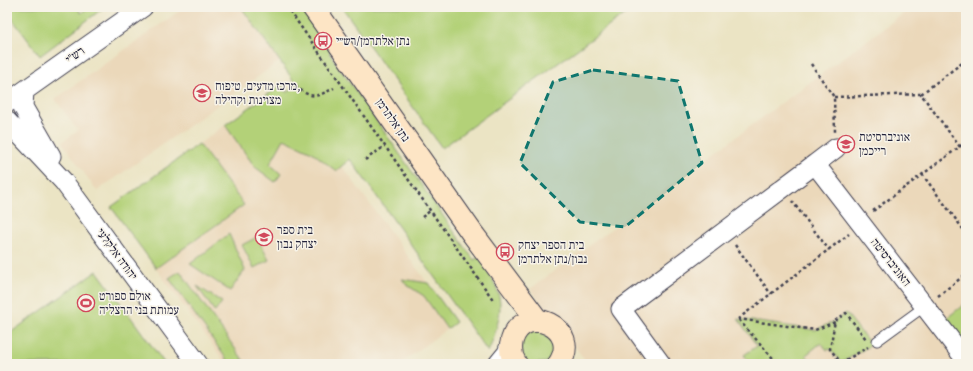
<svg xmlns="http://www.w3.org/2000/svg" width="973" height="371" viewBox="0 0 973 371" font-family="Alegreya,'Frank Ruhl Libre',serif">
<style>
.built{fill:#ebd8ba}
.green{fill:#b3d178;stroke:#6a7a5a}
.lines{fill:none;stroke-linecap:round;stroke-linejoin:round}
.lane-casing{stroke:#403f50;stroke-width:11}
.street-casing{stroke:#403f50;stroke-width:21}
.secondary-casing{stroke:#403f50;stroke-width:24}
.path{stroke:#403f50;stroke-width:2.5;stroke-dasharray:3 3;stroke-linecap:butt}
.lane{stroke:#fff;stroke-width:9}
.street{stroke:#fff;stroke-width:19}
.secondary{stroke:#fde5c5;stroke-width:22}
.marked{fill:#0f766e;fill-opacity:0.2;stroke:#0f766e;stroke-width:3;stroke-dasharray:8 5;stroke-linejoin:round}
.labels{text-anchor:middle;stroke-width:3;stroke-linejoin:round;paint-order:stroke}
.poi-label{font-size:12px;fill:#22223b;stroke:#f7f3e8;text-anchor:start}
.street-label{font-size:12px;fill:#22223b;stroke:#f7f3e8}
</style>
<rect width="100%" height="100%" fill="#f7f3e8"/>
<filter id="ink" filterUnits="userSpaceOnUse"><feTurbulence type="fractalNoise" baseFrequency=".025" numOctaves="2"/><feDisplacementMap in="SourceGraphic" scale="8" xChannelSelector="R" yChannelSelector="G"/><feConvolveMatrix kernelMatrix="1 2 1 2 8 2 1 2 1" color-interpolation-filters="sRGB"/></filter>
<filter id="wash" filterUnits="userSpaceOnUse"><feTurbulence type="fractalNoise" baseFrequency=".012" numOctaves="4" result="noise"/><feDisplacementMap in="SourceGraphic" scale="16" xChannelSelector="R" yChannelSelector="G"/><feGaussianBlur stdDeviation="0.9" result="paint"/><feColorMatrix in="noise" values="0 0 0 0 0 0 0 0 0 0 0 0 0 0 0 0 0 1.4 0 .05"/><feComposite in="paint" operator="in"/></filter>
<g filter="url(#wash)">
<rect width="100%" height="100%" fill="#ebe4c4"/>
<path class="built" d="M185 7H241L280 61 97 191 62 142 78 131 55 99Z
M912 7H966V364H588L530 289Z
M281 85 297 104 456 322 400 364H226L111 207Z"/>
<path class="green" d="M7 7H77L81 13 89 7H100L102 9 40 56 7 12Z
M241 7H299L334 49 329 53 474 260 479 257C487 269 495 282 499 296 503 311 494 339 488 352L350 159 336 171 312 152 284 139 270 164 281 174 275 182 255 167 225 125 281 85 287 93 295 86 299 88Z
M342 7H635L442 148Z
M199 144 244 205 156 268 111 207Z
M229 234 245 270 230 291 190 264Z
M257 237 269 260 254 268 242 245Z
M97 271 165 364H7V335Z
M180 271 246 364H230L169 278Z
M402 279 428 283 456 322 447 329 424 296 407 285Z
M197 286 222 302 215 312Z
M966 303V360L939 324Z
M846 313 871 345 841 363 830 349 827 350 821 343 806 355 812 364H751L744 355 757 346 738 319 815 330 835 321Z
M529 330 547 331 557 346 549 362 529 364 522 357 521 339Z"/>
</g>
<g filter="url(#ink)">
<g class="lines">
<defs>
<path id="lane" d="M877 341 925 306"/>
<path id="street" d="M24 91 23 107 51 156
M7 103 143 7
M7 121 64 182 198 364
M815 164 836 148
M498 364 507 353 511 342
M661 364 621 309 815 164 966 360"/>
<path id="secondary" d="M313 7 472 233 538 321
M516 364C511 357 510 349 512 340 524 301 583 328 559 364"/>
</defs>
<use href="#lane" class="lane-casing"/>
<use href="#street" class="street-casing"/>
<use href="#secondary" class="secondary-casing"/>
<path class="path" d="M287 7 494 301
M811 64 834 97 835 132
M295 86C312 99 315 98 334 88
M834 97 921 94
M960 147 921 94 966 60
M365 160 385 146
M922 174 966 233
M792 201 829 250
M873 211 966 142
M422 217 430 211
M735 245 771 294
M938 296 966 274
M738 319 849 234
M738 319 815 330 835 322
M739 320 778 364
M841 363 868 347
M842 364 830 349 835 321 846 313 866 339"/>
<use href="#lane" class="lane"/>
<use href="#street" class="street"/>
<use href="#secondary" class="secondary"/>
</g>
</g>
<path class="marked" d="M593 70 678 81 702 163 625 227 580 222 520 163 553 82Z"/>
<defs>
<symbol id="bus-ring" viewBox="-11 -11 22 22"><circle r="9.5" fill="#f7f3e8" stroke="#d1495b" stroke-width="1.5"/><path d="M-5-6H5V4H4V6H2V4H-2V6H-4V4H-5ZM-3.5-4V0h7V-4ZM-3.5 1.2v1.5H-2V1.2ZM2 1.2v1.5H3.5V1.2Z" fill="#d1495b"/></symbol>
<symbol id="school-ring" viewBox="-11 -11 22 22"><circle r="9.5" fill="#f7f3e8" stroke="#d1495b" stroke-width="1.5"/><path d="M0-5L7-2L0 1L-7-2ZM-4 1L0 2.5L4 1V4Q0 6-4 4Z" fill="#d1495b"/></symbol>
<symbol id="university-ring" viewBox="-11 -11 22 22"><circle r="9.5" fill="#f7f3e8" stroke="#d1495b" stroke-width="1.5"/><path d="M0-5L7-2L0 1L-7-2ZM-4 1L0 2.5L4 1V4Q0 6-4 4Z" fill="#d1495b"/></symbol>
<symbol id="stadium-ring" viewBox="-11 -11 22 22"><circle r="9.5" fill="#f7f3e8" stroke="#d1495b" stroke-width="1.5"/><path d="M0-5a6.5 5 0 1 0 0 10a6.5 5 0 1 0 0-10ZM-3.5-1.8h7v3.6h-7Z" fill="#d1495b"/></symbol>
</defs>
<g fill-rule="evenodd">
<use href="#bus-ring" x="313" y="31" width="20" height="20"/>
<use href="#school-ring" x="192" y="83" width="20" height="20"/>
<use href="#university-ring" x="836" y="134" width="20" height="20"/>
<use href="#school-ring" x="254" y="227" width="20" height="20"/>
<use href="#bus-ring" x="495" y="242" width="20" height="20"/>
<use href="#stadium-ring" x="76" y="293" width="20" height="20"/>
</g>
<g class="labels">
<g class="poi-label">
<text x="336" y="45">נתן אלתרמן/רש״י</text>
<text x="215" y="90">מרכז מדעים, טיפוח,<tspan x="215" dy="14">מצוינות וקהילה</tspan></text>
<text x="859" y="141">אוניברסיטת<tspan x="859" dy="14">רייכמן</tspan></text>
<text x="277" y="234">בית ספר<tspan x="277" dy="14">יצחק נבון</tspan></text>
<text x="518" y="249">בית הספר יצחק<tspan x="518" dy="14">נבון/נתן אלתרמן</tspan></text>
<text x="99" y="300">אולם ספורט<tspan x="99" dy="14">עמותת בני הרצליה</tspan></text>
</g>
<g class="street-label">
<text transform="translate(75 55) rotate(-35)" y="4">רש"י</text>
<text transform="translate(393 120) rotate(55)" y="4">נתן אלתרמן</text>
<text transform="translate(117 254) rotate(54)" y="4">יהודה אלקלעי</text>
<text transform="translate(891 262) rotate(52)" y="4">האוניברסיטה</text>
</g>
</g>
<rect width="973" height="371" fill="none" stroke="#f7f3e8" stroke-width="24"/>
</svg>
